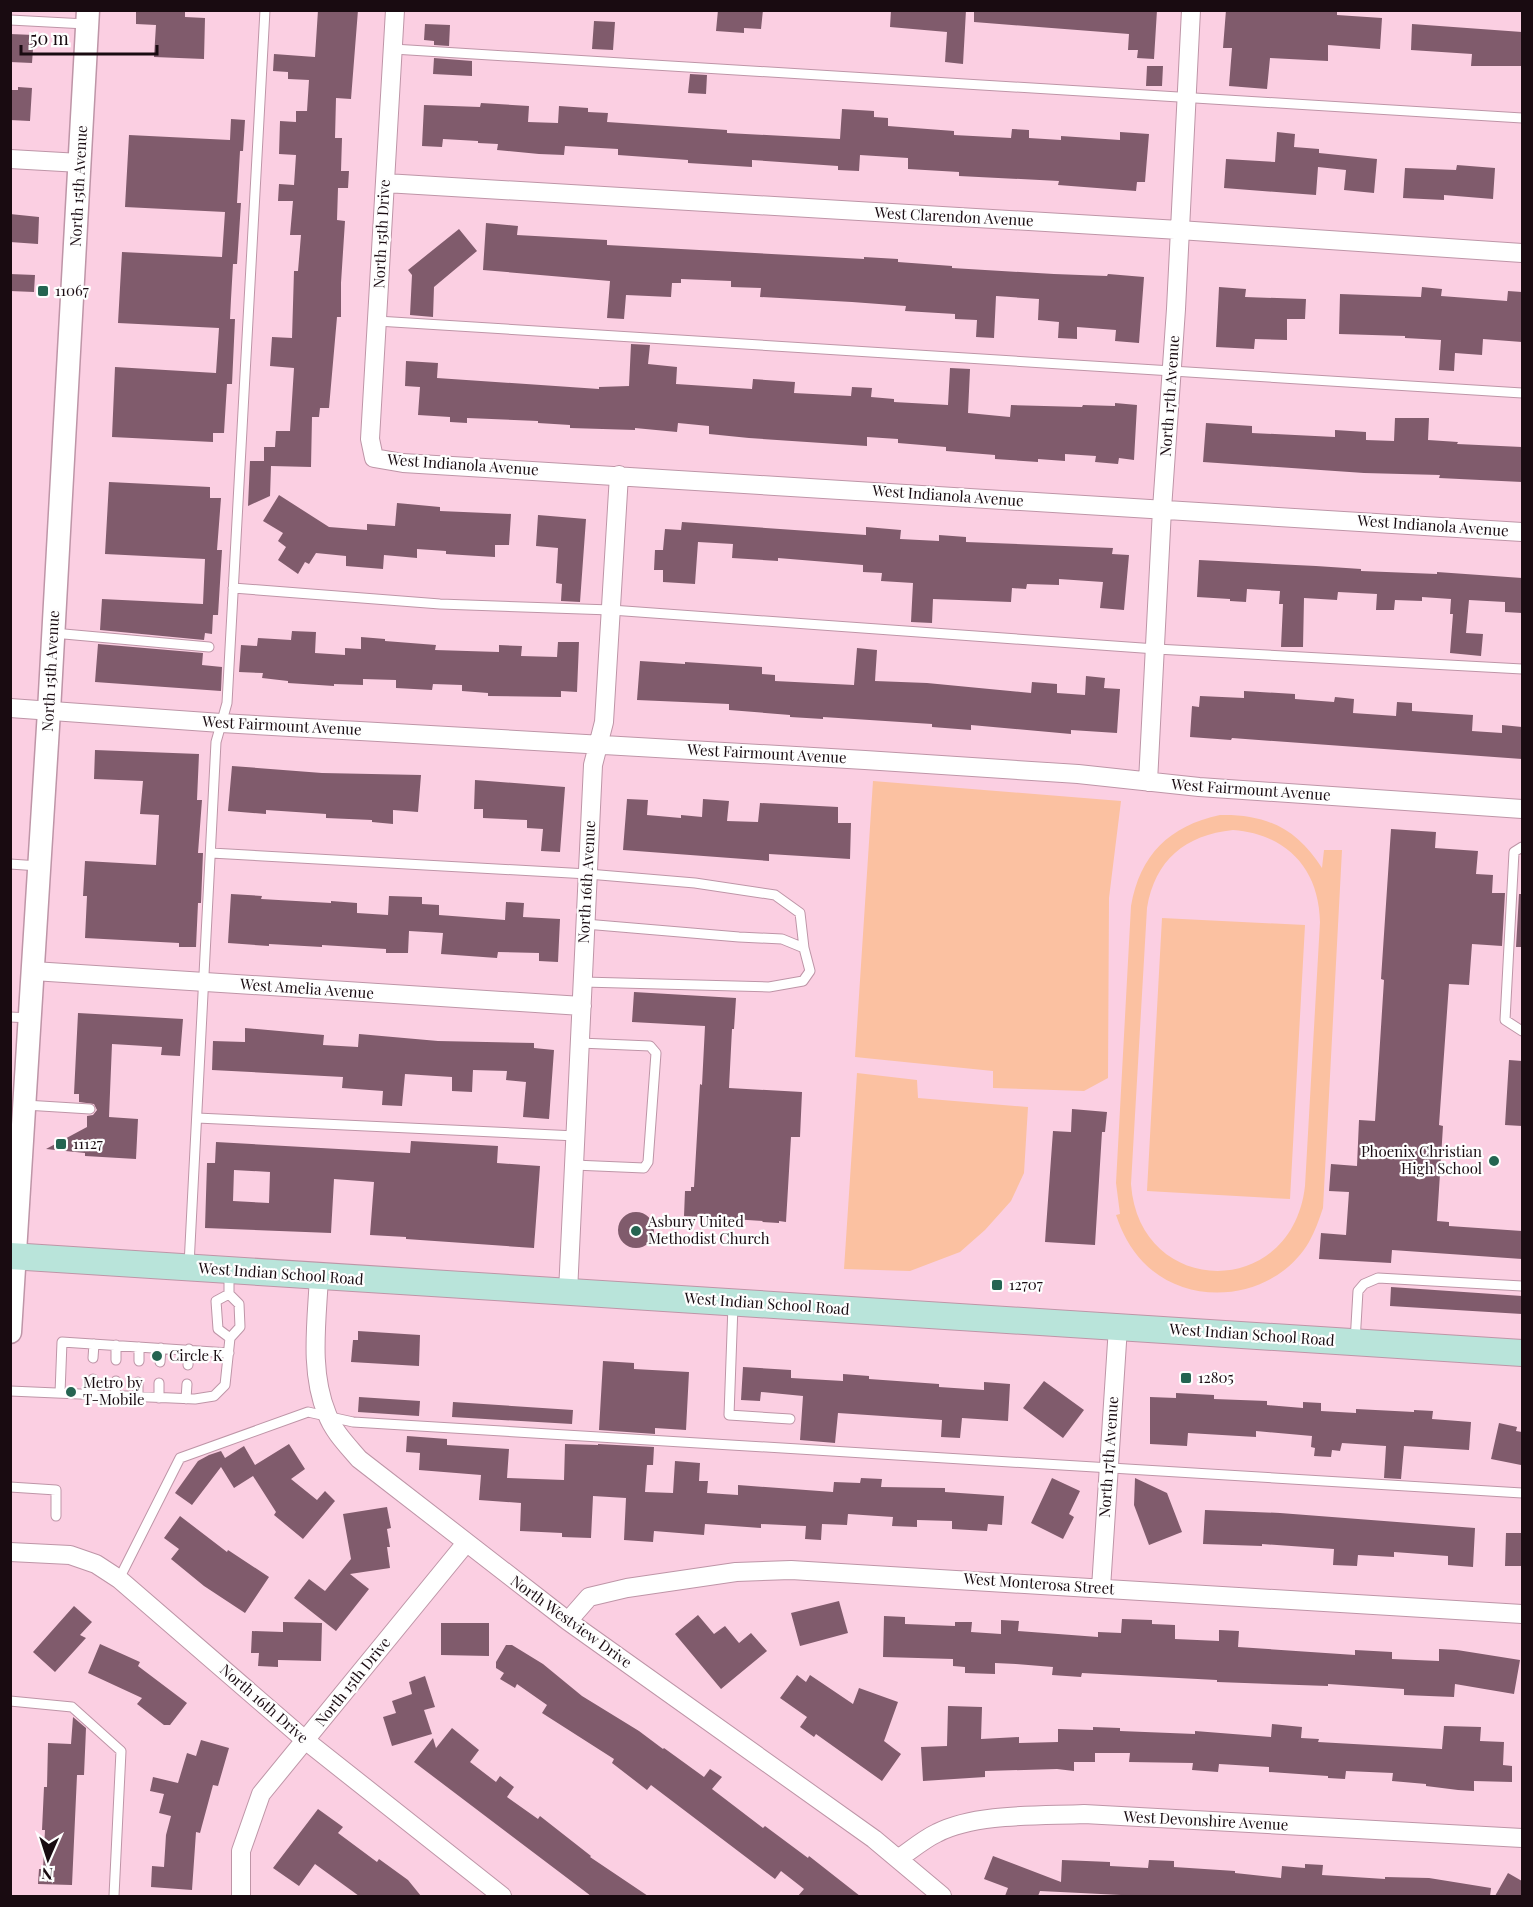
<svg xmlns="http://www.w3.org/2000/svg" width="1533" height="1907" viewBox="0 0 1533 1907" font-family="'Playfair Display',serif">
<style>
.green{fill:#fbc1a1;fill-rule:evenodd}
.building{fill:#805b6c;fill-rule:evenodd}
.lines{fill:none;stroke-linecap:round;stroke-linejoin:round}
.service-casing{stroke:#be95a7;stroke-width:11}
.minor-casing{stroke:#be95a7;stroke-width:20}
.tertiary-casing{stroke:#be95a7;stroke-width:25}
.secondary-casing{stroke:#be95a7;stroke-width:28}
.service{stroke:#fff;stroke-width:9}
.minor{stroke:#fff;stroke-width:18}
.tertiary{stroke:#fff;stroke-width:22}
.secondary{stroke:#b9e4da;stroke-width:26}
.poi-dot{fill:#246451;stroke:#fefefe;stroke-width:2}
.labels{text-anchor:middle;stroke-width:4.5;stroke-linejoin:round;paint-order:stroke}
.street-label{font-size:15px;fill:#190b11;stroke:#fefefe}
.poi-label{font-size:15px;fill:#190b11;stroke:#fefefe;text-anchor:start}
</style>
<rect width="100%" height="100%" fill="#fbcfe2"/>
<path class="green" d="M873 781 1121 801 1109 898 1108 1078 1084 1091 993 1088V1071L855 1057Z
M1220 815C1267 814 1297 829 1322 868L1324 850H1342L1323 1208C1319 1220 1315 1231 1309 1242 1275 1300 1189 1310 1143 1262 1130 1248 1122 1233 1116 1215L1120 1214 1116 1183 1131 906C1140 855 1169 826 1220 815ZM1233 830C1286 834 1319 868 1320 922L1305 1186C1292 1301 1139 1298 1131 1184L1147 908C1155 860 1185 835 1233 830Z
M1162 918 1305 925 1290 1199 1147 1191Z
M857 1073 917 1080 918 1098 1028 1107 1024 1173 1011 1201 985 1230 960 1252 910 1271 844 1269Z"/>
<path class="building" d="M136 10H185V17L205 18 204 59 154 57 156 25 136 24Z
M318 10H358L351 99 336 98 335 138H342L341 171H349L348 188H338L337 220 345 221 341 283V317H337L329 408H320L319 417H312L311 467 271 466 270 496 248 506 250 461H264V447H275L276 431H290L294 368 270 366 272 337 292 338 294 271H298L301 235H290L293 201H278L279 184 294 185 296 155 279 154 280 121 296 122V111H307L309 80 288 79V72L273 71 274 54 315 57Z
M718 10H763L761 29 744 28V33L716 31Z
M891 10H966L963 64 945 62 947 32 890 27Z
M974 10H1157L1154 59 1137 58 1138 50H1128L1129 34 974 22Z
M1226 10H1337V15L1382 18 1380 49 1328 45V61L1270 58 1267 89 1229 86 1232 48H1223Z
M594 21 615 22 613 50 592 49Z
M425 24 450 25 449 46 434 45V41L424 40Z
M1412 24 1522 32V66H1471L1472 54 1411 50Z
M10 34 34 35 32 63 10 62Z
M434 58 472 61V76L433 74Z
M1147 66H1163L1162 86H1146Z
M690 74 707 75 706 94 688 93Z
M18 87 32 88 30 121 10 120V90H18Z
M481 103 529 106 528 122 558 123 559 106 588 108V112L608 113 607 122 727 130V133L840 139 842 109 874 111V117L888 118V126L954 131V135L1011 138 1012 129 1029 130V138L1061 140V136L1120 140V132L1149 134 1145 182H1137L1136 191 1058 185 1059 181 959 176V172L908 169V158L860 155 859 171 838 170V166L752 160V167L688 163V160L618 155V149L565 146 564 155 539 154 497 150 498 144 478 143V141L443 139 442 147 422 146 424 105 480 107Z
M231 119 245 120 243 151H240L237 203H241L237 264H233L231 299 230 319H235L232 384H227L224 433H213V442L112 437 115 367 216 373 219 328 118 323 122 252 222 257 225 212 125 207 129 135 230 140Z
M1277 132 1295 134 1294 147 1319 149V153L1377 159 1374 193 1344 190 1346 170 1318 167 1316 195 1224 188 1226 159 1275 162Z
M1457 165 1495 168 1493 199 1444 195V200L1403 198 1405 168 1456 170Z
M10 214 39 217 38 244 10 242Z
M486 223 518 226 517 235 607 240V245L864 259V257L898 259V262L952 266V268L1054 274 1107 276 1108 274 1144 277 1139 343 1115 341 1116 330 1077 327V339L1058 338 1059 322 1038 320 1039 299 996 296 994 338 976 337 977 320 955 319V314L905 311 906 306 852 302 760 297 761 288 731 287V281L681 279V283H672L671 297 626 295 624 319 607 318 610 281 483 270Z
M459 229 477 251 434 287 433 317 410 315 412 275 408 270Z
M10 274 35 275 34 292 10 291Z
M1219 287 1246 289 1245 297 1306 299 1305 319H1287V340L1255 339 1254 349 1216 347Z
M1422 287 1442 289 1441 296 1507 301 1508 291 1522 292V342L1483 339 1482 355 1455 353 1454 371 1439 370 1441 340 1405 338V336L1339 334 1340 294 1421 297Z
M631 344 650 345 648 364 677 367 676 384 752 389 753 379 795 382 794 393 851 396 852 387 872 388 871 397 894 399V402L948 405 950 368 970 369 968 413 1010 417 1011 405 1082 407 1083 405 1115 406V403L1137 405 1134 460 1119 458 1118 464 1095 462 1096 456 1065 454V461L1038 459V462L995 459V455L946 451V447L898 443V439L867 437V446L749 438 709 434V426L678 423 677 432 635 428V430L570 428V425L538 423V421L467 418V423L450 422V417L418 415 420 387 405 386 406 361 438 363 437 378 599 389V387L629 386Z
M1395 418H1429L1428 440 1458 442 1457 444 1522 447V482L1439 478 1440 475 1364 473 1203 462 1206 423 1252 426V433L1335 437V430L1366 432V440L1394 441Z
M109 482 210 487V498H221L217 550H222L218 615H213L212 634 205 633 204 640 100 630 102 599 203 604 205 559 105 554Z
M279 495 329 527 367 530V524L395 526 397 503 440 507V511L511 514 509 545H495V557L446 554V551L417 549V558L384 555 383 569 346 566V556L316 553 309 564 305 562 298 574 278 560 286 547 278 541 283 533 263 521Z
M538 515 586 519 580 602 561 601 562 584 556 583 558 548 536 546Z
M682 522 866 535V527L901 530 900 539 939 541V535L966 537V542L1113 548 1112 554 1129 555 1124 610 1100 608 1103 582 1059 579V585L1027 584 1026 589 1012 588 1011 602 933 599 932 623 911 622 913 583 881 581 882 573 863 572V565L778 558V561L732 558 733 544 698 542 695 584 663 582V570H654L655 550H663L665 529 681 530Z
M1199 560 1316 566 1361 569V571L1437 574V572L1522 578V613L1505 612V602L1469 600 1466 633 1483 634 1481 656 1450 653 1453 614H1450L1451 599 1422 597V601L1395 600 1394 610H1376L1377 594 1338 592 1337 600 1304 598 1303 647H1281L1283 604H1279L1280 591 1247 589 1246 602 1230 601V599L1197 597Z
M292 631 316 632 315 653 345 655V648L361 649V637L385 639V641L436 645 435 650 499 652V645L522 646 521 656 557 657 558 642H579L577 692 561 691V697L488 696V693L462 691V685L433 684 432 690 396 688V680L363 679V685L334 684V686L288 683V681L262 678 263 673 239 672 241 645 257 646 258 638 291 640Z
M98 644 203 653 202 665 222 667 221 691 95 682Z
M857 648 877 650 875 681 927 683 1031 693 1032 682 1057 684V693L1085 695 1086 676 1105 678 1104 688 1120 689 1117 733 1071 730V734L971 725V730L932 727V724L823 717V719L790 717V715L729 710V704L637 700 640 661 685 664V662L762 667V674L775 675V681L854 685Z
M1244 691 1295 694V699L1334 702 1335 697 1354 699 1353 713 1396 716 1397 702 1412 703V711L1473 715 1472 731 1502 733V725L1522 727V759L1232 738 1231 740 1190 737 1192 706 1199 707 1200 696 1244 698Z
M95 750 199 754 197 800H202L198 853H203L201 903H198L196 947H179V943L85 938 87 896H83L85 861 156 865 159 815 140 814 143 781 94 779Z
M232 766 322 773 421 775 418 812 393 810V824L372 822V820L326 818V814L266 810V814L228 811Z
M475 780 565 787 560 852 541 851 543 829 527 828V820L483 818V809H474Z
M627 799 648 800 647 815 681 818V815L702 817 703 799 729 801 727 821 758 822 760 803 838 807V823H851L850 859 769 854V861L623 850Z
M1391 829 1436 832 1435 848 1478 851 1476 874 1493 875 1492 893H1505L1502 946 1472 944 1469 985 1449 984 1439 1125 1443 1126 1437 1221 1449 1222V1226L1522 1231V1259L1392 1250 1391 1263 1319 1259 1321 1233 1346 1235 1349 1192 1329 1191 1331 1164 1357 1166 1359 1120 1375 1121 1384 980 1381 979Z
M231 894 262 896 261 899 331 903V901L357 903V913L388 915 389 896 422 897V904L439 905V915L505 920 506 902 524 903 523 917 560 919 558 962 539 961V953L498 952 497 958 441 954 443 933 409 931 408 953H386V949L322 945V947L269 944V946L228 943Z
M1519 894H1522V947H1516Z
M634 992 736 998 734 1029H732L729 1088 802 1092 800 1137H791L786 1222 779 1221V1223L762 1222 763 1221 684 1216 685 1191H691V1187H694L700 1084 702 1085 705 1026 632 1022Z
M78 1013 183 1019 180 1056 161 1055 162 1047 112 1044 109 1117 138 1119 136 1159 85 1156V1153L46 1149 87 1127V1116L93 1115 97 1110 94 1104 79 1102V1094H74Z
M245 1028 324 1035 323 1045 358 1047 359 1034 438 1041 534 1043V1048L554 1050 549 1119 523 1117 526 1082 506 1080 507 1071 473 1070 472 1092 452 1091V1077L405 1074 402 1106 382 1105 383 1091 342 1088 343 1077 212 1070 213 1041 245 1042Z
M1509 1060 1522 1061V1126L1505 1125Z
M1072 1109 1107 1112 1105 1132H1102L1095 1245 1045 1242 1053 1131 1071 1132Z
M411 1141 498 1146 497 1163 540 1166 534 1248 406 1239V1237L370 1235 374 1182 334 1179 331 1233 205 1228 207 1163H215L216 1142 410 1153ZM234 1170 270 1172 269 1203 233 1201Z
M618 1230a18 18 0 1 1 36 0a18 18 0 1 1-36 0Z
M1391 1287 1522 1296V1314L1390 1306Z
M358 1331 420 1335 419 1366 351 1362 353 1340H358Z
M603 1361 634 1363V1369L689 1372 686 1430 655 1428V1434L599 1430Z
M743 1367 791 1370V1378L843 1381V1374L869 1376V1379L939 1384V1387L984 1390V1382L1010 1384 1008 1421 962 1418 960 1438 941 1437 942 1420 838 1413 835 1443 800 1440 803 1396 761 1392 760 1401 741 1400Z
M1044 1381 1084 1410 1063 1438 1023 1408Z
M1176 1393 1214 1395V1399L1267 1401V1405L1303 1408V1402L1321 1403V1411L1356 1413V1409L1414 1412V1410L1433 1411 1432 1419 1471 1422 1469 1450 1404 1446 1401 1479 1384 1478 1386 1446 1342 1443 1340 1451 1332 1450 1331 1457 1314 1456 1315 1448 1311 1447 1312 1436 1256 1431V1437L1188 1433 1187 1446 1150 1444V1397L1176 1398Z
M359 1397 420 1401 419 1416 358 1412Z
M453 1402 573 1410 572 1424 452 1417Z
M1499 1423 1517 1427 1516 1431 1522 1432 1521 1465 1491 1459Z
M407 1436 447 1439V1445L509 1449 507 1478 564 1480 565 1444 598 1445V1444L654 1447 653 1465H647L645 1492 673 1493 675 1461 700 1463 699 1481H708L707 1493 738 1495V1485L833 1492 834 1482 860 1483 861 1478 882 1479 881 1487 945 1488V1492L1004 1496 1002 1525 988 1524 987 1531 952 1529V1521L917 1520V1527L892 1526 893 1517 848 1514 847 1525 822 1524 821 1540 805 1539 806 1526 761 1524V1528L705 1524 704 1535 654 1531 653 1542 624 1540 626 1498 593 1496 591 1538 562 1537V1533L520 1531 521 1503 479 1500 481 1475 419 1470 420 1453 406 1452Z
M289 1444 305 1469 291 1479 317 1500 325 1491 335 1501 303 1539 274 1515 276 1512 253 1476 234 1488 221 1467 192 1505 175 1493 198 1461 209 1455 221 1451 225 1458 244 1446 255 1465Z
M1052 1478 1080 1491 1069 1514 1074 1517 1063 1539 1031 1523Z
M1135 1478 1167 1493 1182 1532 1149 1545 1134 1505Z
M387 1507 391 1528 387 1529 390 1547H387L390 1568 350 1574 369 1589 336 1631 294 1598 309 1579 325 1591 351 1559 343 1514Z
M1205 1510 1280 1513 1475 1528 1473 1567 1448 1565V1556L1394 1552V1557L1358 1555 1357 1566 1333 1565 1334 1549 1262 1544V1546L1203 1544Z
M180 1516 227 1552 228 1550 269 1577 245 1613 204 1586 171 1559 179 1549 164 1538Z
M1506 1533H1522V1566H1505Z
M839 1601 848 1633 800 1646 791 1613Z
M74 1606 92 1622 80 1635 86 1638 55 1672 33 1652Z
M698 1615 714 1634 725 1626 739 1643 751 1633 767 1651 721 1689 675 1634Z
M884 1616 905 1617V1624L955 1626V1622H972L971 1632 1001 1634V1620L1019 1621 1018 1631 1098 1637V1632L1121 1633 1122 1619 1152 1620V1624L1175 1625V1639L1219 1641V1630L1239 1631 1238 1647 1355 1655V1650L1392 1652V1659L1439 1661V1649L1457 1650 1520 1660 1514 1694 1455 1684 1454 1697 1404 1695V1689L1328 1684V1686L1217 1682V1680L1082 1673 1081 1677 1052 1675 1053 1667 1016 1664 995 1663V1674L965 1673V1667L953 1666V1659L883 1657Z
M283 1622 322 1623 321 1661 278 1660V1667L258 1666 259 1653H251L252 1631 283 1632Z
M441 1623H489V1656L441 1655Z
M100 1644 140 1662 138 1666 187 1703 170 1725H164L137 1704 142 1698 88 1673Z
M506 1645H512L543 1664 582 1696 639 1731 663 1749 664 1748 704 1777 710 1769 722 1777 712 1789 763 1828 765 1826 808 1858 809 1856 860 1896H798L804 1889 781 1871 775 1879 651 1785 647 1790 612 1763 614 1759 542 1713 547 1705 517 1684 515 1688 500 1679 504 1673 496 1668V1662Z
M797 1675 806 1682 810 1675 853 1704 859 1688 898 1702 884 1741 901 1754 882 1781 816 1734 814 1737 800 1727 807 1717 780 1698Z
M425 1676 435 1707 424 1710 432 1734 392 1746 383 1717 396 1713 392 1701 412 1694 409 1682Z
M948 1706 982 1707 981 1739 1019 1737V1743L1058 1742V1729L1093 1730V1727L1120 1728V1731L1195 1734V1731L1271 1737 1272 1724 1302 1727 1301 1738 1319 1739 1318 1742 1442 1749 1444 1726 1481 1727 1480 1741 1504 1742 1503 1765 1512 1766V1782L1474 1781V1791L1458 1790 1426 1786V1784L1392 1781 1393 1773 1346 1771 1345 1779 1328 1778V1776L1269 1772V1767L1219 1764 1218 1772 1192 1770 1193 1763 1129 1762 1130 1753H1095V1762H1074V1771L1057 1769 985 1771V1777L923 1781 921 1747 947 1746Z
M73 1717 86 1728 84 1775H77L72 1885 38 1884 39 1869H43L45 1830H42L44 1787H47L48 1743 71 1744Z
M452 1728 479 1750 470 1762 496 1782 500 1776 514 1787 507 1797 538 1819 540 1816 591 1856 590 1857 648 1896H591L414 1762 433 1738 436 1748Z
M201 1740 229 1748 218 1786 213 1785 200 1833 196 1832 192 1890 151 1887 152 1866 164 1867 166 1835 171 1816 159 1813 164 1794 150 1791 153 1777 178 1783 187 1753 196 1756Z
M318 1809 343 1827 338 1833 377 1862 379 1859 408 1880 421 1896H359L315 1864 299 1886 273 1868Z
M993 1856 1061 1882 1062 1860 1110 1862V1866L1148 1868 1149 1860 1174 1861V1867L1235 1871V1873L1281 1878 1282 1866 1305 1868V1864L1323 1865 1322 1875 1385 1879V1877L1429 1878 1491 1888 1490 1896H1121V1895L1040 1891 1038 1896H1005L1008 1888 984 1879Z
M1508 1873 1522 1881V1896H1495Z"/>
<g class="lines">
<defs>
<path id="service" d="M10 20 86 24
M393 49 1522 118
M377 321 1522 393
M233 588 440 604 611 610 1156 649 1522 669
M53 633 209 647
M1522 847 1514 852 1505 1020 1522 1031
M211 853 588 874 695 883 775 895 800 913 804 948
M10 864 39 866
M583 982 769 987 803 981 810 971 804 948 782 939 739 937 585 924
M10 1017 30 1018
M25 1105 90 1109
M197 1118 576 1136
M574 1165 644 1168 648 1162 656 1053 650 1046 580 1043
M189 1265 216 742 227 703 265 10
M229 1294 216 1301 218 1329 230 1338
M733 1305 729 1415 790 1419
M1355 1342 1358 1291 1364 1284 1378 1278 1522 1286
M93 1358 94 1344
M116 1360V1345
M139 1361V1347
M160 1362 161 1348
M188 1365 189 1349
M10 1391 195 1399 214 1396 225 1385 230 1338 240 1327 239 1304 229 1294V1273
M60 1393 62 1342 229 1353
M93 1394V1379
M115 1396 116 1381
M138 1396V1382
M159 1398V1383
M186 1399 187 1384
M10 1487 56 1490V1516
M119 1579 180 1458 308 1412 353 1422 1522 1493
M10 1701 72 1707 121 1751 114 1896"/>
<path id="minor" d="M395 10 370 439 374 458 403 463 1522 532
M10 159 80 163
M385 183 1179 230 1522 253
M10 708 221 723 865 760 1078 774 1199 787 1522 809
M1148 782 1162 509 1176 309 1191 10
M33 971 582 1006
M319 1276C317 1321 309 1371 327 1414 333 1431 348 1446 359 1459L568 1621 874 1839 942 1896
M568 1292 593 765 604 722 619 475
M10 1552 70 1555 96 1564 119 1579 305 1740 502 1896
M1101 1588 1118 1327
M568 1621 589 1597 627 1588 736 1572 791 1570 1522 1614
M898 1859C911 1850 924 1839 937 1833 976 1813 1040 1816 1084 1814L1522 1838
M241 1896V1851L261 1794 466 1543"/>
<path id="tertiary" d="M10 1332 49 711 88 10"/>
<path id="secondary" d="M10 1256 1522 1353"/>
</defs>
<use href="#service" class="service-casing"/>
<use href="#minor" class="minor-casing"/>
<use href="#tertiary" class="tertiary-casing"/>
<use href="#secondary" class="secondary-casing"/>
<use href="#service" class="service"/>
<use href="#minor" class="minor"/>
<use href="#tertiary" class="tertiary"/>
<use href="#secondary" class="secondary"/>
</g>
<g class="poi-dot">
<rect x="37" y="285" width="12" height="12" rx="3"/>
<rect x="55" y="1138" width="12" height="12" rx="3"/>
<circle cx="1494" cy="1161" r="6"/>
<circle cx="636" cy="1231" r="6"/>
<rect x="991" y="1279" width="12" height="12" rx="3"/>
<circle cx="157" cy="1356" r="6"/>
<rect x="1180" y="1372" width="12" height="12" rx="3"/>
<circle cx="71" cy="1392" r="6"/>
</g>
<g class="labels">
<g class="street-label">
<text transform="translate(79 186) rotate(-87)" y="5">North 15th Avenue</text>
<text transform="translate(954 217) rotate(3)" y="5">West Clarendon Avenue</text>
<text transform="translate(382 234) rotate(-87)" y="5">North 15th Drive</text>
<text transform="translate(1170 396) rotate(-86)" y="5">North 17th Avenue</text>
<text transform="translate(463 465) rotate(4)" y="5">West Indianola Avenue</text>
<text transform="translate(948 496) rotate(4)" y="5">West Indianola Avenue</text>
<text transform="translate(1433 526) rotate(4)" y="5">West Indianola Avenue</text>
<text transform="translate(51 671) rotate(-87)" y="5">North 15th Avenue</text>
<text transform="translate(282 726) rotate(3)" y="5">West Fairmount Avenue</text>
<text transform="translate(767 754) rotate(3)" y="5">West Fairmount Avenue</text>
<text transform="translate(1251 790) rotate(4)" y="5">West Fairmount Avenue</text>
<text transform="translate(587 882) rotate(-87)" y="5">North 16th Avenue</text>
<text transform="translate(307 989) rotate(4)" y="5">West Amelia Avenue</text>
<text transform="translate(281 1274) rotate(4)" y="5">West Indian School Road</text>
<text transform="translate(767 1304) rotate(4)" y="5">West Indian School Road</text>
<text transform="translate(1252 1335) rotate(4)" y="5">West Indian School Road</text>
<text transform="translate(1109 1457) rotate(-86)" y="5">North 17th Avenue</text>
<text transform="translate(1039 1584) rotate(4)" y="5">West Monterosa Street</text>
<text transform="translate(571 1622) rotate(36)" y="5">North Westview Drive</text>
<text transform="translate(353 1682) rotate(-51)" y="5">North 15th Drive</text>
<text transform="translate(264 1704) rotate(41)" y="5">North 16th Drive</text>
<text transform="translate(1206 1821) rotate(3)" y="5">West Devonshire Avenue</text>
</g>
<g class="poi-label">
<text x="55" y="296">11067</text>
<text x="73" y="1149">11127</text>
<text x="1482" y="1157" text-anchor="end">Phoenix Christian<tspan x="1482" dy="17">High School</tspan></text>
<text x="648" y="1227">Asbury United<tspan x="648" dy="17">Methodist Church</tspan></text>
<text x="1009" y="1290">12707</text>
<text x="169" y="1361">Circle K</text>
<text x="1198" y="1383">12805</text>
<text x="83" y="1388">Metro by<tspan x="83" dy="17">T-Mobile</tspan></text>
</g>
</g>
<rect width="1533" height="1907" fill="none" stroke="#190b11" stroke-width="24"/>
<g transform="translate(48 1859) rotate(183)" stroke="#fefefe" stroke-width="4.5" paint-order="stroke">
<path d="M0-4.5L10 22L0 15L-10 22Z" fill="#190b11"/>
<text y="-9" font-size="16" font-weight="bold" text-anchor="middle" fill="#190b11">N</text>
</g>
<path d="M21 45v9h136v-9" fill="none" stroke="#190b11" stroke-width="3"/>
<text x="30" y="45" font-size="18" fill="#190b11" stroke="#fefefe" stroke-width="4.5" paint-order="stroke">50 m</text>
</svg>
